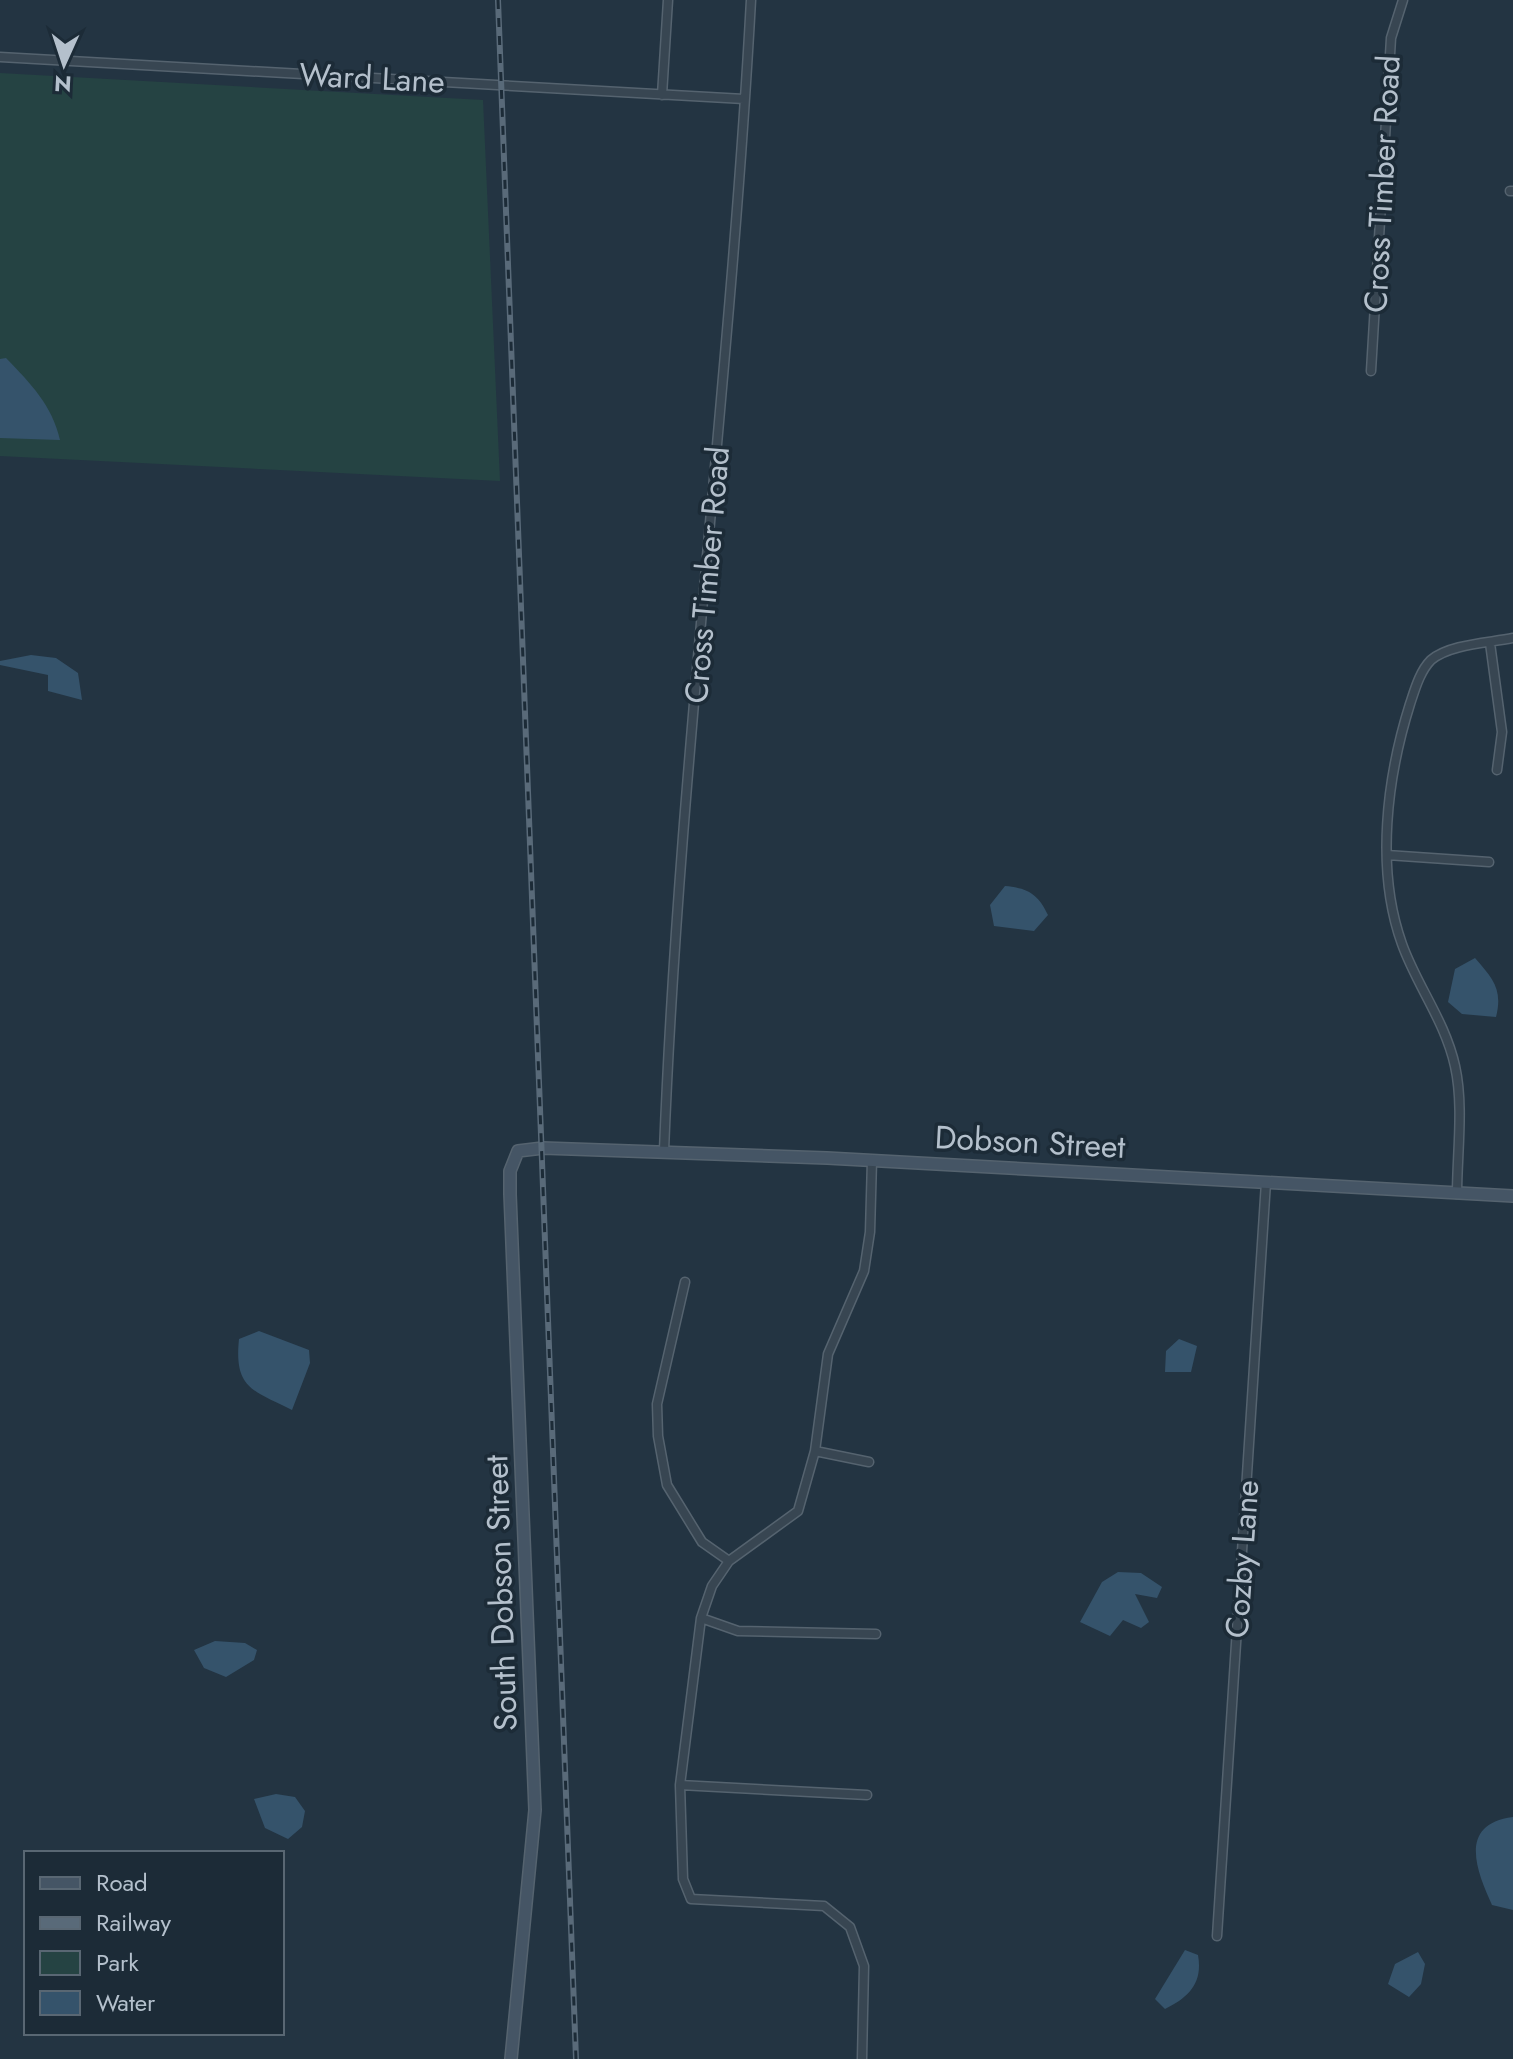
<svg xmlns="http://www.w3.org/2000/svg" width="1513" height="2059" viewBox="0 0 1513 2059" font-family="Jost,sans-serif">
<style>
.green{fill:#254343}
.water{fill:#35536b}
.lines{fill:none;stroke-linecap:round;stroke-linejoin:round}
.street-casing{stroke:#55636f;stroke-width:11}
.secondary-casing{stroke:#55636f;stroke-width:14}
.street{stroke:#384652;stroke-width:8}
.secondary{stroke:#455565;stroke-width:11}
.rail-casing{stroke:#596a79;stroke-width:6}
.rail{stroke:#1c2b37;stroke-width:3;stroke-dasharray:9;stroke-linecap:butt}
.labels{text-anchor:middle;stroke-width:7;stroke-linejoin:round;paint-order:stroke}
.street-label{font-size:32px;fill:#b4c0cc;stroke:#1c2b37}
</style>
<rect width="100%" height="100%" fill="#233442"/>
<path class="green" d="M0 73 483 100 500 481 0 456Z"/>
<path class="water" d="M6 358C31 384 52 405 60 440L0 438V359Z
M31 655 56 658 78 673 82 700 48 691V675L0 665V661Z
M1005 886C1028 888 1038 894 1048 915L1034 931 994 926 990 905Z
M1475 958C1493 979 1503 989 1496 1017L1462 1014 1448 1002 1455 969Z
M259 1331 309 1350 310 1363 292 1410C252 1390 234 1388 239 1339Z
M1179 1339 1197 1346 1191 1372H1165L1166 1351Z
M1118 1572 1141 1573 1162 1587 1157 1598 1135 1594 1149 1622 1141 1628 1123 1620 1110 1636 1080 1622 1102 1582Z
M215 1641 245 1643 257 1650 254 1660 226 1677 204 1668 194 1650Z
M276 1794 295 1797 305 1811 302 1827 288 1839 265 1828 254 1799Z
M1513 1817V1910L1492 1905C1477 1872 1457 1824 1513 1817Z
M1185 1950 1198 1955C1203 1983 1189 1997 1165 2009L1155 1999Z
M1418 1952 1425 1964 1421 1984 1409 1997 1388 1984 1395 1964Z"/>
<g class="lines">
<defs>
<path id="street" d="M0 57 744 99
M662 95 668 0
M1510 191H1513
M1371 371 1391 38 1403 0
M1490 643 1502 732 1497 770
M1387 855 1489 862
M664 1151C679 766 730 384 751 0
M1457 1194C1457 1154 1464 1106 1455 1066 1445 1021 1417 986 1402 944 1375 869 1387 777 1410 704 1415 689 1420 671 1431 660 1450 644 1489 643 1513 638
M685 1282 657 1404 658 1436 667 1485 702 1542 729 1561
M815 1451 869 1462
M701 1618 738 1631 876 1634
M680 1785 867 1795
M1217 1936 1266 1182
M862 2059 864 1966 850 1927 824 1906 691 1899 683 1879 680 1785 701 1618 712 1586 729 1561 798 1511 815 1451 828 1354 864 1271 870 1232 872 1160"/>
<path id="secondary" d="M511 2059 535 1810 510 1194V1171L518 1151 543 1148 827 1158 1513 1196"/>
</defs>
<use href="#street" class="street-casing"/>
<use href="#secondary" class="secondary-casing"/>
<use href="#street" class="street"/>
<use href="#secondary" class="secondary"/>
<defs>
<path id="rail" d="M498 0 576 2059"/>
</defs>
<use href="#rail" class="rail-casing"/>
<use href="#rail" class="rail"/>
</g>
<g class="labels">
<g class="street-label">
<text transform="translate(372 78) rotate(3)" y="11">Ward Lane</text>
<text transform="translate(1382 184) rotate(-87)" y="11">Cross Timber Road</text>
<text transform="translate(707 575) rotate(-85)" y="11">Cross Timber Road</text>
<text transform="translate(1030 1142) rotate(3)" y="11">Dobson Street</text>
<text transform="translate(1242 1559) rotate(-86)" y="11">Cozby Lane</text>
<text transform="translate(501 1593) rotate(-92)" y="11">South Dobson Street</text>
</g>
</g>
<rect x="24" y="1851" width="260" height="184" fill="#1c2b37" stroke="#596773" stroke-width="2"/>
<rect x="40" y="1877" width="40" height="12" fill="#455565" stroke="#596773" stroke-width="2"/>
<text x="96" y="1891" font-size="24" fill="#b4c0cc">Road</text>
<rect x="40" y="1917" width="40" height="12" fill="#596a79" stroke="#596773" stroke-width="2"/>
<text x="96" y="1931" font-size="24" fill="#b4c0cc">Railway</text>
<rect x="40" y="1951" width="40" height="24" fill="#254343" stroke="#596773" stroke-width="2"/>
<text x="96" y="1971" font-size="24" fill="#b4c0cc">Park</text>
<rect x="40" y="1991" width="40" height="24" fill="#35536b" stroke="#596773" stroke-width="2"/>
<text x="96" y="2011" font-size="24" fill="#b4c0cc">Water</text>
<g transform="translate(64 64) rotate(183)" stroke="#1c2b37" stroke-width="6" paint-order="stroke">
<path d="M0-6L14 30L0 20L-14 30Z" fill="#b4c0cc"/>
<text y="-12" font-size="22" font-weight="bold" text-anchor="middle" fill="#b4c0cc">N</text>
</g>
</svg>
